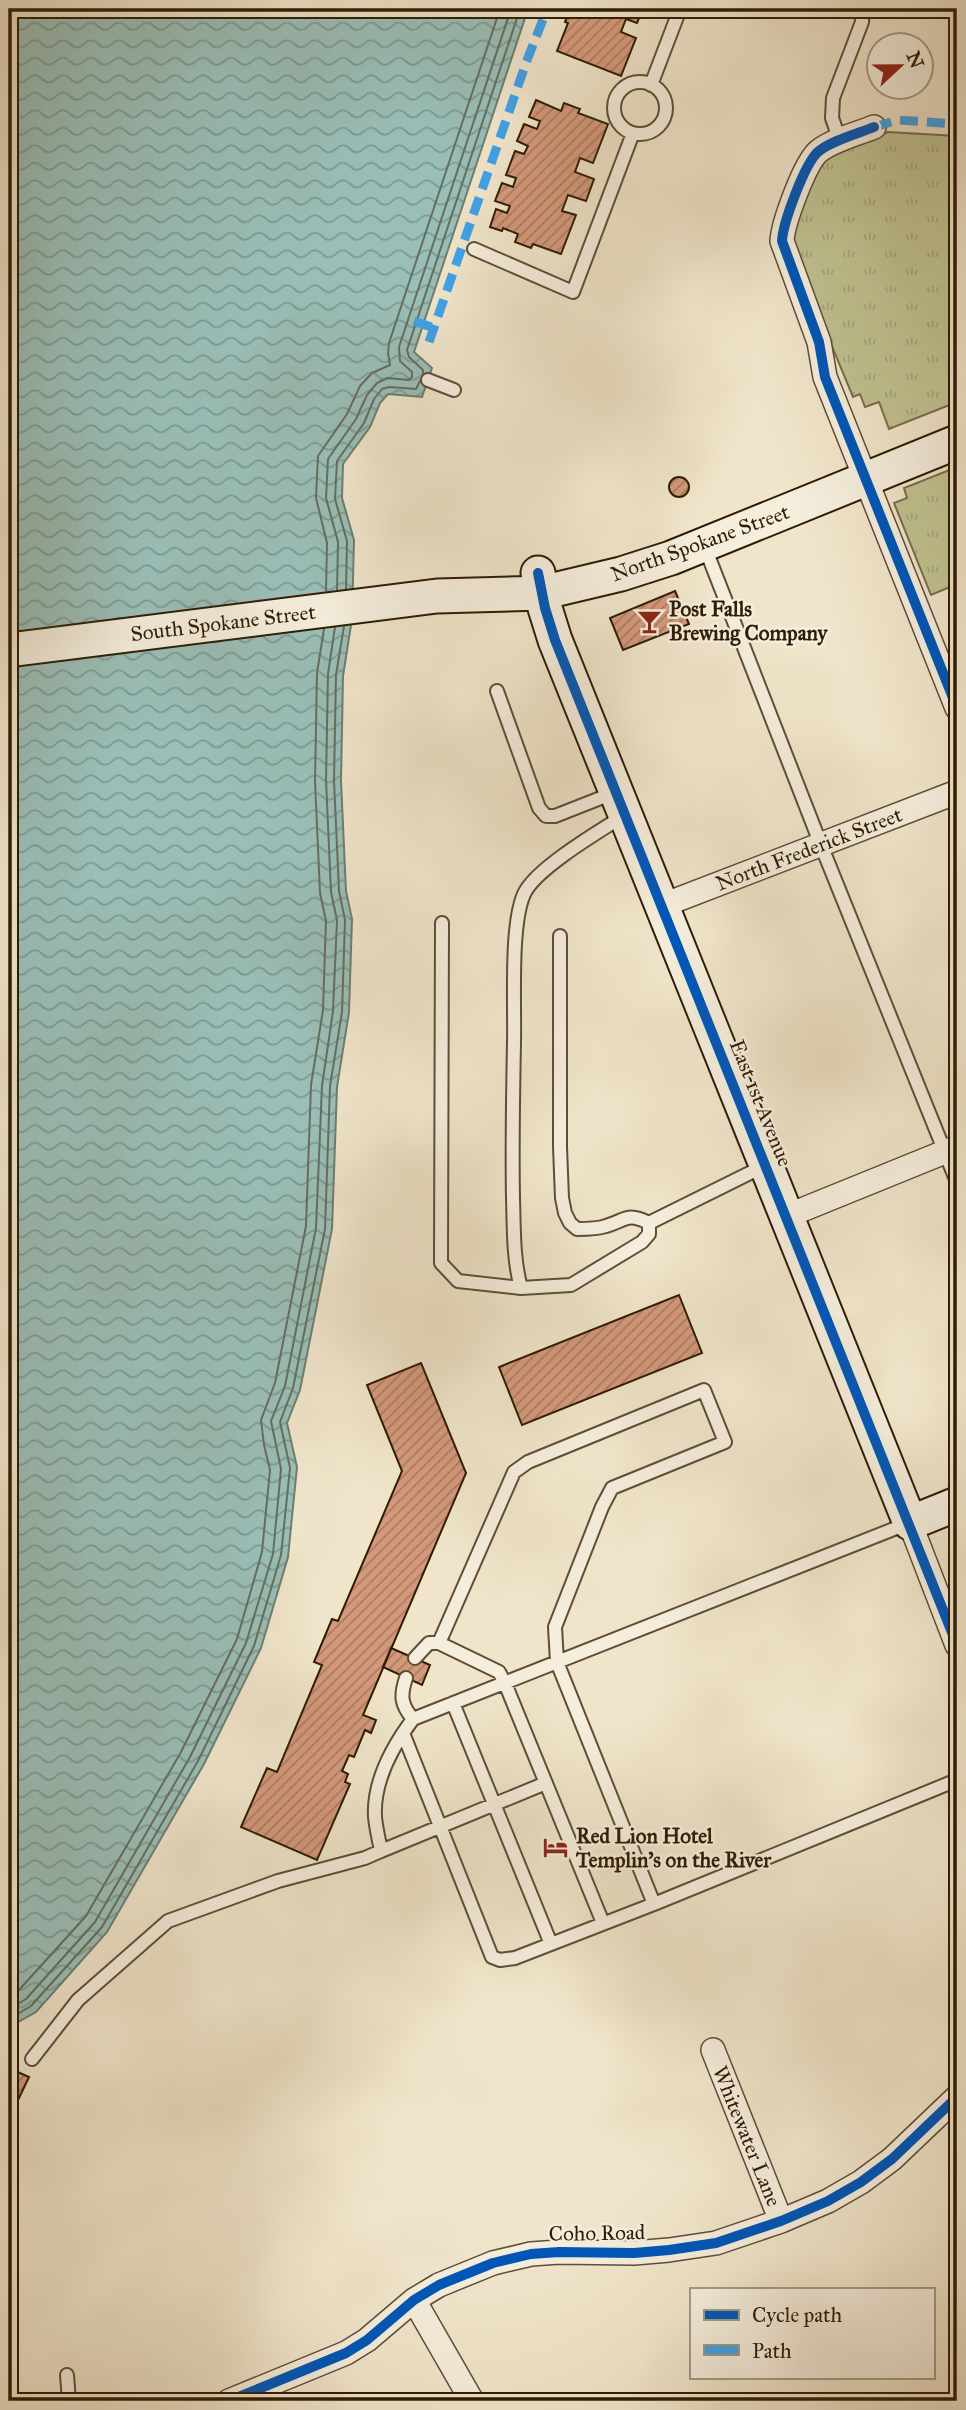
<svg xmlns="http://www.w3.org/2000/svg" width="966" height="2410" viewBox="0 0 966 2410" font-family="'IM FELL Great Primer',serif">
<style>
.grass{fill:url(#grass-tufts);stroke:#776f4b;stroke-width:2}
.water{fill:url(#water-waves);stroke:#6f7e70;stroke-width:2}
.lines{fill:none;stroke-linecap:round;stroke-linejoin:round}
.shore{stroke:#646e5e;stroke-width:2}
.building{fill:url(#building-hatch);stroke:#2e1c04;stroke-width:2}
.lane-casing{stroke:#5e4e36;stroke-width:16}
.street-casing{stroke:#5e4e36;stroke-width:26}
.secondary-casing{stroke:#2e1c04;stroke-width:37}
.lane{stroke:#f5eedd;stroke-width:12}
.street{stroke:#f5eedd;stroke-width:23}
.secondary{stroke:#f5eedd;stroke-width:33}
.quiet{stroke:#3ea2e9;stroke-width:9;stroke-dasharray:18 9;stroke-linecap:butt}
.cycleway-casing{stroke:#f5eedd;stroke-width:15}
.cycleway{stroke:#0057b8;stroke-width:10}
.labels{text-anchor:middle;stroke-width:5;stroke-linejoin:round;paint-order:stroke}
.street-label{font-size:21px;fill:#2e1c04;stroke:#f5eedd}
.poi-label{font-size:21px;font-weight:bold;fill:#2e1c04;stroke:#f5eedd;text-anchor:start}
</style>
<defs>
<pattern id="grass-tufts" width="24" height="20" patternUnits="userSpaceOnUse" patternTransform="scale(1.75)"><rect width="24" height="20" fill="#c0c292"/><path d="M3 7l-1-3M5 7V3M7 7l1-3M15 17l-1-3M17 17v-4M19 17l1-3" fill="none" stroke="#a5a67c"/></pattern>
<pattern id="water-waves" width="16" height="10" patternUnits="userSpaceOnUse" patternTransform="scale(1.75)"><rect width="16" height="10" fill="#9abfb8"/><path d="M0 5q4-4 8 0t8 0" fill="none" stroke="#7e9a93"/></pattern>
<pattern id="building-hatch" width="6" height="6" patternUnits="userSpaceOnUse" patternTransform="scale(1.75)"><rect width="6" height="6" fill="#d4997b"/><path d="M-1 1l2-2M0 6l6-6M5 7l2-2" fill="none" stroke="#ac7c63"/></pattern>
</defs>
<rect width="100%" height="100%" fill="#f0e5cb"/>
<filter id="stains"><feTurbulence type="fractalNoise" baseFrequency=".00286" numOctaves="4"/><feColorMatrix values="0 0 0 0 .2 0 0 0 0 .09 0 0 0 0 .02 0 0 0 .5 -.17"/></filter>
<radialGradient id="worn" r=".72"><stop offset=".6" stop-color="#630" stop-opacity="0"/><stop offset="1" stop-color="#630" stop-opacity=".3"/></radialGradient>
<path class="grass" d="M888 132 957 136V402L889 429 879 402 865 407 860 394 853 397 792 250 791 234 817 167 826 157Z
M957 467V584L931 595 894 503 907 498 904 488Z"/>
<path class="water" d="M9 9H528L414 352 432 368 422 397 388 394 380 403 370 427 343 464 342 498 354 540 352 619 343 676 341 781 346 891 352 919 349 1012 337 1087 332 1229 300 1390 287 1423 297 1467 288 1557 261 1648 204 1764 107 1932 36 2012 9 2027Z"/>
<g class="lines">
<path class="shore" d="M423 374V370L409 357 407 350 520 9
M346 589 347 541 335 499 337 461 364 423 374 399 382 389 389 387 416 389 420 381
M337 590 338 542 326 498 328 459 356 419 367 395 377 383 387 378 409 380 412 377V372L400 361 399 347 511 9
M326 591 327 543 316 498 318 456 347 414 360 386 372 373 390 365 388 353 389 343 500 9
M9 1997 19 1990 86 1916 181 1752 237 1639 262 1552 270 1470 264 1445 261 1420 275 1383 306 1226 311 1085 323 1010 326 921 320 893 315 781 317 673 324 629
M9 2009 26 1999 95 1922 190 1757 246 1643 273 1554 281 1469 271 1421 285 1386 316 1228 322 1086 333 1011 337 920 331 892 326 780 328 674 335 627
M9 2019 31 2006 102 1927 198 1761 254 1646 281 1555 290 1468 280 1422 293 1388 325 1229 330 1086 342 1012 345 920 339 891 334 781 336 675 344 626"/>
</g>
<path class="building" d="M570 9H643L637 23 626 19 621 32 636 38 621 76 557 51 568 23 565 22Z
M536 100 561 111 564 103 580 109 578 113 608 124 593 163 580 158 575 172 594 179 586 201 568 195 562 211 576 215 561 254 533 244 531 248 515 242 518 234 503 228 502 231 490 227 496 209 507 213 510 206 495 201 502 183 513 187 516 178 506 175 515 151 524 154 528 146 517 141 524 124 537 129 540 121 529 117Z
M669 487a10 10 0 1 1 20 0a10 10 0 1 1-20 0Z
M675 591 689 624 623 650 610 618Z
M679 1295 702 1353 522 1425 499 1367Z
M421 1363 466 1473 363 1715 376 1720 371 1733 365 1730 354 1757 349 1755 342 1771 348 1774 345 1782 350 1784 317 1860 241 1827 267 1768 277 1772 322 1665 314 1662 332 1619 338 1621 402 1471 367 1385Z
M391 1648 430 1665 422 1685 383 1667Z
M11 2069 29 2077 11 2115 9 2114V2073Z"/>
<g class="lines">
<defs>
<path id="lane" d="M614 108a26 26 0 1 1 52 0a26 26 0 1 1-52 0Z
M651 85 680 9
M840 141 832 118 833 98 862 22V9
M474 249 573 292 633 133
M428 380 454 390
M704 545 821 845 957 1182
M497 691 539 808 546 816H555L616 792
M625 815C601 830 535 869 524 894 510 925 515 1006 514 1043 513 1094 512 1146 513 1198 514 1229 513 1258 521 1288L571 1285 642 1242 649 1234V1223L764 1166
M442 923 441 1263 458 1281 521 1288
M560 936V1147L562 1198 565 1213 570 1223 577 1229C587 1229 597 1229 606 1226 626 1220 627 1212 649 1223
M415 1658 429 1643H439
M406 1678C400 1696 401 1705 413 1719
M453 1703 551 1944
M403 1733 492 1957 500 1960 515 1958 654 1904 557 1662 555 1627 602 1507 612 1488 725 1442 704 1390 528 1462 514 1472 439 1643 499 1672 505 1683 603 1923
M381 1851 546 1783
M654 1904 957 1780
M32 2059 78 2000 168 1921 278 1881 365 1858 381 1851C379 1840 376 1828 375 1817 373 1781 392 1747 413 1719L909 1523
M67 2375 69 2401"/>
<path id="street" d="M874 127C857 134 833 140 819 151 805 162 783 223 782 241L819 342 825 377 957 708
M661 906 957 792
M787 1216 957 1147
M910 1523 957 1645
M713 2050 781 2221
M414 2300 472 2401
M229 2401 346 2353 367 2340 414 2300 439 2285 493 2263 531 2254 559 2252 634 2253 669 2250 716 2243 781 2221 828 2201 861 2182 892 2159 957 2097"/>
<path id="secondary" d="M538 573 545 608 555 640 910 1523 957 1504
M9 650 437 596 541 593 621 574 671 558 957 442"/>
</defs>
<use href="#lane" class="lane-casing"/>
<use href="#street" class="street-casing"/>
<use href="#secondary" class="secondary-casing"/>
<use href="#lane" class="lane"/>
<use href="#street" class="street"/>
<use href="#secondary" class="secondary"/>
<path class="quiet" d="M874 127 898 120 957 124
M414 321 434 328
M429 342 526 63 547 9"/>
<defs>
<path id="cycleway" d="M874 127C857 134 833 140 819 151 805 162 783 223 782 241L819 342 825 377 957 708
M538 573 545 608 555 640 957 1645
M229 2401 346 2353 367 2340 414 2300 439 2285 493 2263 531 2254 559 2252 634 2253 669 2250 716 2243 781 2221 828 2201 861 2182 892 2159 957 2097"/>
</defs>
<use href="#cycleway" class="cycleway-casing"/>
<use href="#cycleway" class="cycleway"/>
</g>
<defs>
<symbol id="bar-bare" viewBox="-9 -9 18 18"><path d="M-6-5H6L.8 .8V4.5H3.5V6h-7V4.5H-.8V.8Z" fill="#8f2418" stroke="#f5eedd" stroke-width="2.5" paint-order="stroke"/></symbol>
<symbol id="hotel-bare" viewBox="-9 -9 18 18"><path d="M-6-4.5h1.5V1H6V5H4.5V3h-9V5H-6ZM-4 0a1.8 1.8 0 1 1 3.6 0ZM.5 0V-2.5h3Q6-2.5 6 0Z" fill="#8f2418" stroke="#f5eedd" stroke-width="2.5" paint-order="stroke"/></symbol>
</defs>
<g fill-rule="evenodd">
<use href="#bar-bare" x="632" y="604" width="35" height="35"/>
<use href="#hotel-bare" x="538" y="1830" width="35" height="35"/>
</g>
<g class="labels">
<g class="street-label">
<text transform="translate(700 543) rotate(-20)" y="7">North Spokane Street</text>
<text transform="translate(223 623) rotate(-7)" y="7">South Spokane Street</text>
<text transform="translate(809 849) rotate(-21)" y="7">North Frederick Street</text>
<text transform="translate(761 1103) rotate(68)" y="7">East 1st Avenue</text>
<text transform="translate(747 2136) rotate(68)" y="7">Whitewater Lane</text>
<text transform="translate(597 2233) rotate(-1)" y="7">Coho Road</text>
</g>
<g class="poi-label">
<text x="669" y="616">Post Falls<tspan x="669" dy="24">Brewing Company</tspan></text>
<text x="576" y="1843">Red Lion Hotel<tspan x="576" dy="24">Templin's on the River</tspan></text>
</g>
</g>
<rect width="966" height="2410" fill="none" stroke="#f0e5cb" stroke-width="35"/>
<rect x="10" y="10" width="945" height="2389" fill="none" stroke="#2e1c04" stroke-width="3.5"/>
<rect x="18" y="18" width="931" height="2375" fill="none" stroke="#2e1c04" stroke-width="2"/>
<rect x="690" y="2288" width="245" height="91" fill="#f5eedd" stroke="#a59a86" stroke-width="2"/>
<rect x="704" y="2310" width="35" height="10" fill="#0057b8" stroke="#a59a86" stroke-width="2"/>
<text x="752" y="2322" font-size="21" fill="#2e1c04">Cycle path</text>
<rect x="704" y="2345" width="35" height="10" fill="#3ea2e9" stroke="#a59a86" stroke-width="2"/>
<text x="752" y="2358" font-size="21" fill="#2e1c04">Path</text>
<g transform="translate(900 66) rotate(68)"><circle r="33" fill="#f5eedd" stroke="#a59a86" stroke-width="2"/>
<path d="M0-5L12 26L0 18L-12 26Z" fill="#8f2418"/>
<text y="-10" font-size="19" font-weight="bold" text-anchor="middle" fill="#2e1c04">N</text>
</g>
<rect width="100%" height="100%" filter="url(#stains)"/>
<rect width="100%" height="100%" fill="url(#worn)"/>
</svg>
